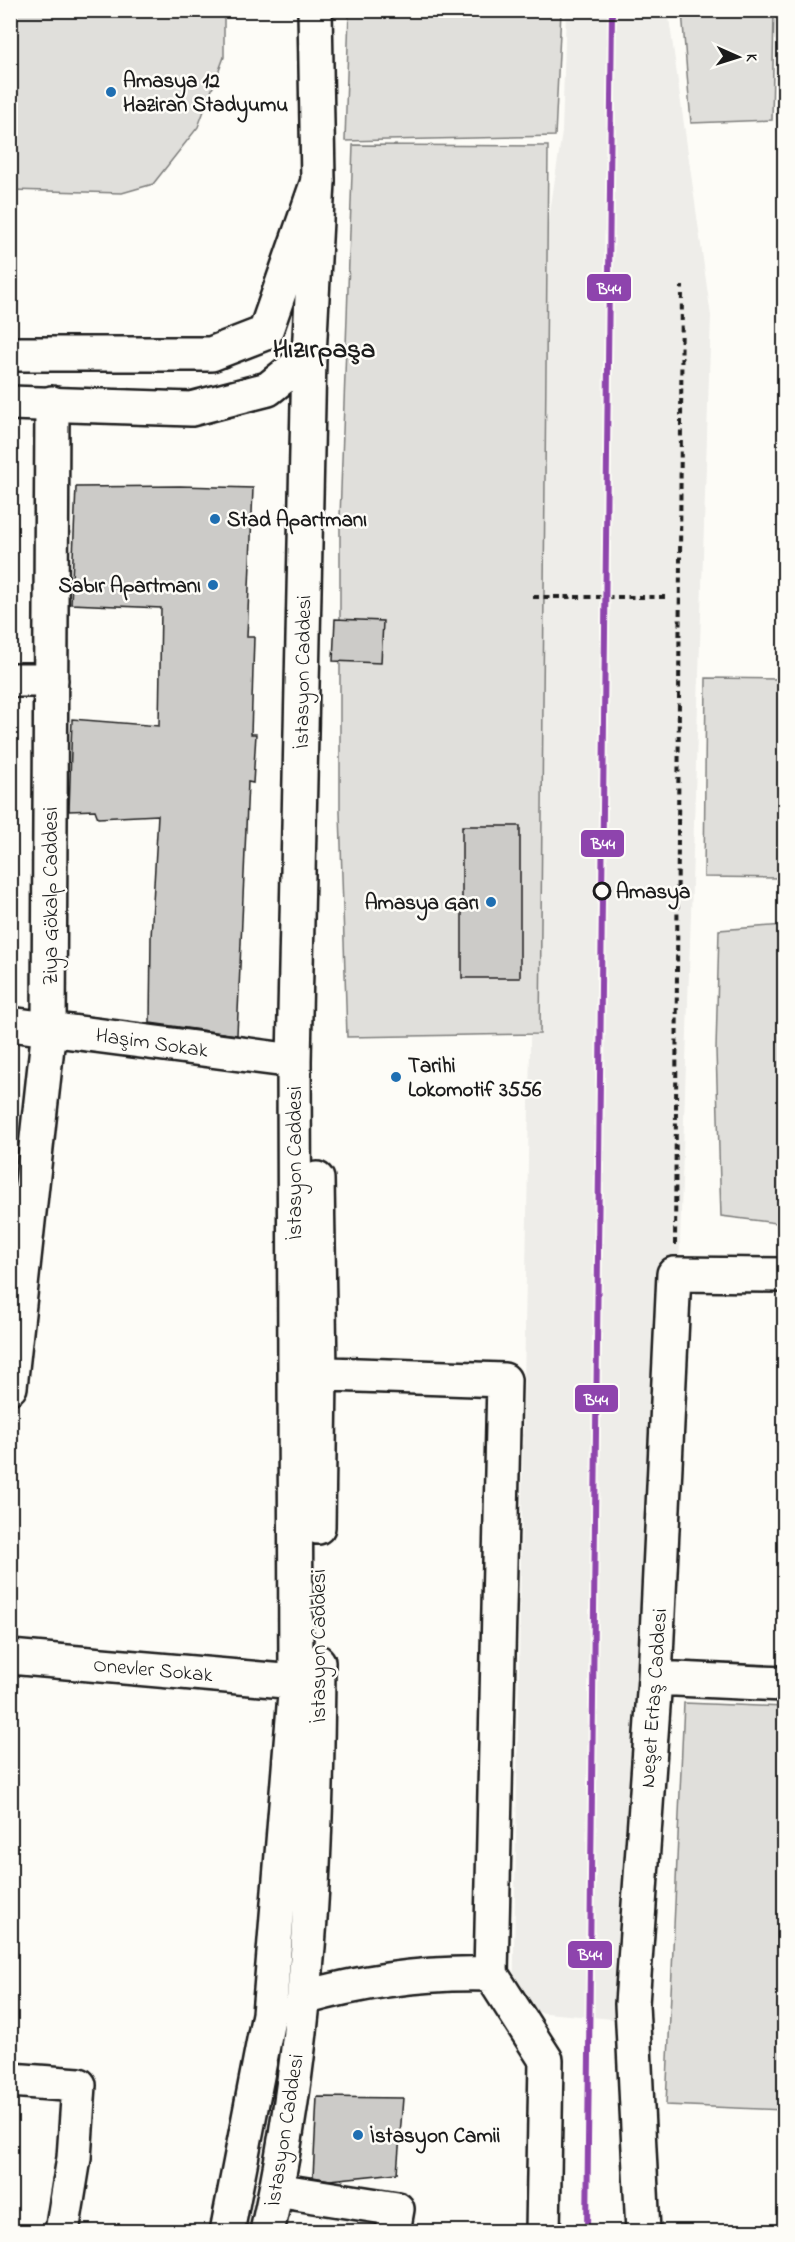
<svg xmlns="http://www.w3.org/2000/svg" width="795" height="2242" viewBox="0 0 795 2242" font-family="'Indie Flower',sans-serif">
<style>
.built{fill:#eeede9}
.green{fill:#e0dfdb;stroke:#7e7e7c;stroke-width:1.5}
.building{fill:#cccbc8;stroke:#1c1c1c;stroke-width:1.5}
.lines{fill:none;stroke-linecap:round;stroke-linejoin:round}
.minor-casing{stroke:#1c1c1c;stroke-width:38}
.major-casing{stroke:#1c1c1c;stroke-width:38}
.path{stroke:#1c1c1c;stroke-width:4;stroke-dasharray:6 4.5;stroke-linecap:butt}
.minor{stroke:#fdfcf7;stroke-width:33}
.major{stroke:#fdfcf7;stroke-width:33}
.rail-1-casing{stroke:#fdfcf7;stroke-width:10}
.rail-1{stroke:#8e44ad;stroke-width:6}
.poi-dot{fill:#1f6fb2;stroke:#fdfcf7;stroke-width:2}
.stop-dot{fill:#fdfcf7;stroke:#1c1c1c;stroke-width:3}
.labels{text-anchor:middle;stroke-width:5;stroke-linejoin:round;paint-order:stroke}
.poi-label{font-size:21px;font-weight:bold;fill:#1c1c1c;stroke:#fdfcf7;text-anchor:start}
.street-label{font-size:21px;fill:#1c1c1c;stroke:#fdfcf7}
.stop-label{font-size:21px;font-weight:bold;fill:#1c1c1c;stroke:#fdfcf7;text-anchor:start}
.district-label{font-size:27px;font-weight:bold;fill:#1c1c1c;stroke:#fdfcf7}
.line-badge{stroke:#fdfcf7;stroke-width:2}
.badge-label{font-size:16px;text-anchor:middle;font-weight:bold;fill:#fff}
</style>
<rect width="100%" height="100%" fill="#fdfcf7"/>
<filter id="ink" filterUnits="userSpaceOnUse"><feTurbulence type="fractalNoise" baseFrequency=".0167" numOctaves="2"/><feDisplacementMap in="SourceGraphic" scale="12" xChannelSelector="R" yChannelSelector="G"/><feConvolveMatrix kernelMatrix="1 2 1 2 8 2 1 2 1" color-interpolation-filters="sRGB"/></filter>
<g filter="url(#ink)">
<path class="built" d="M566 11H668L711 316 671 1510 613 2019 513 2010 544 252 562 132Z"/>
<path class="green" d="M10 11H224V57L198 127 153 184 122 193 11 190Z
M349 11H561L555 136 345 141Z
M682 11H774L772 120 691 123Z
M353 145 548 146 540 1034 347 1037 340 812V518Z
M706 678 784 679V878L704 877Z
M784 925V1224L721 1216 716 1050 719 930Z
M684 1703 784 1707V2110L666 2105Z"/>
<path class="building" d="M180 486 253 488 247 637H254L251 734H256L253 783 248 782 237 1035 150 1023 151 937 158 815 98 818 95 810 69 811 72 719 159 726 161 608 71 604 76 487Z
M335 619 383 621 381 663 333 661Z
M462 826H520V978H462Z
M317 2097 403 2098 397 2173 330 2180 313 2177Z"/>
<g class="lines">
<defs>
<path id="minor" d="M10 680H51
M10 1024 294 1061
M317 1179 320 1374 318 1527
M300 1373 504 1380 491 1974 546 2060 543 2232
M10 1387 49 1028 52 403
M10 1657 296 1682
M655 1678 784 1684
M304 1998C366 1980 426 1972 491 1974
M10 2080 79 2085 74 2158 62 2232
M276 2190 397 2209 393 2232
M227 2232 269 2014 296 1682 294 1061 309 356 318 181 315 10
M267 2232C309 2046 317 1852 318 1662
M643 2232 632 2004 655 1678 674 1274 784 1275"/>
<path id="major" d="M10 354H211L265 333 318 181
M10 403 191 409 268 389 309 356"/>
</defs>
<use href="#minor" class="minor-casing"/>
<use href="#major" class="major-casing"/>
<path class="path" d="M533 597H667
M675 1245 682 286"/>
<use href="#minor" class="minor"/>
<use href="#major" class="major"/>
<defs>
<path id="rail-1" d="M587 2232 612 10"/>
</defs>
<use href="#rail-1" class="rail-1-casing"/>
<use href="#rail-1" class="rail-1"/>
</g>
</g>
<g class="poi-dot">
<circle cx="111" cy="92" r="6"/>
<circle cx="215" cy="519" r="6"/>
<circle cx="213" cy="585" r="6"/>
<circle cx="491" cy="902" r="6"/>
<circle cx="396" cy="1077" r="6"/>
<circle cx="358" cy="2135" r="6"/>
</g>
<circle class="stop-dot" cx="602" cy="891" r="8"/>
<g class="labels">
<g class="poi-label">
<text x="123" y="87">Amasya 12<tspan x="123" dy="24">Haziran Stadyumu</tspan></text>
<text x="227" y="526">Stad Apartmanı</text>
<text x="201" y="592" text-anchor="end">Sabır Apartmanı</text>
<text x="479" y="909" text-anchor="end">Amasya Garı</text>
<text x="408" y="1072">Tarihi<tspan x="408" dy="24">Lokomotif 3556</tspan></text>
<text x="370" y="2142">İstasyon Camii</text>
</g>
<g class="street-label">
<text transform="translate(302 672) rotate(-89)" y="7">İstasyon Caddesi</text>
<text transform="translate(50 896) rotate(-90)" y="7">Ziya Gökalp Caddesi</text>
<text transform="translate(152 1042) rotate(8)" y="7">Haşim Sokak</text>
<text transform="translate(294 1163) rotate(-90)" y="7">İstasyon Caddesi</text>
<text transform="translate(318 1646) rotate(-90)" y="7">İstasyon Caddesi</text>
<text transform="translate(153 1669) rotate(5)" y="7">Onevler Sokak</text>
<text transform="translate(653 1698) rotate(-86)" y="7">Neşet Ertaş Caddesi</text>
<text transform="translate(284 2130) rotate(-81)" y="7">İstasyon Caddesi</text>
</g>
<g class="stop-label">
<text x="616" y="898">Amasya</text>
</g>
<g class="district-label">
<text x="324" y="357">Hızırpaşa</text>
</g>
</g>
<g class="line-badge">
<rect x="586" y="273" width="46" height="29" rx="6" fill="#8e44ad"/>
<rect x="580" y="829" width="45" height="29" rx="6" fill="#8e44ad"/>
<rect x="574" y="1384" width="45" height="29" rx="6" fill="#8e44ad"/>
<rect x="567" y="1940" width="46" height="29" rx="6" fill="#8e44ad"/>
</g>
<g class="badge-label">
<text x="609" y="294">B44</text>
<text x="603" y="849">B44</text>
<text x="596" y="1405">B44</text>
<text x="590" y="1960">B44</text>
</g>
<rect width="795" height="2242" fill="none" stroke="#fdfcf7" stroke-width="36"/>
<rect x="18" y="18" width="759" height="2206" fill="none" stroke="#1c1c1c" stroke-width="2" filter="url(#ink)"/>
<g transform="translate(738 57) rotate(93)" stroke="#fdfcf7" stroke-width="4.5" paint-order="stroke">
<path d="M0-4.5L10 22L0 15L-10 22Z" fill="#1c1c1c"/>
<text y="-9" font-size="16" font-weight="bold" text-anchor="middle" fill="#1c1c1c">K</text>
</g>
</svg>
